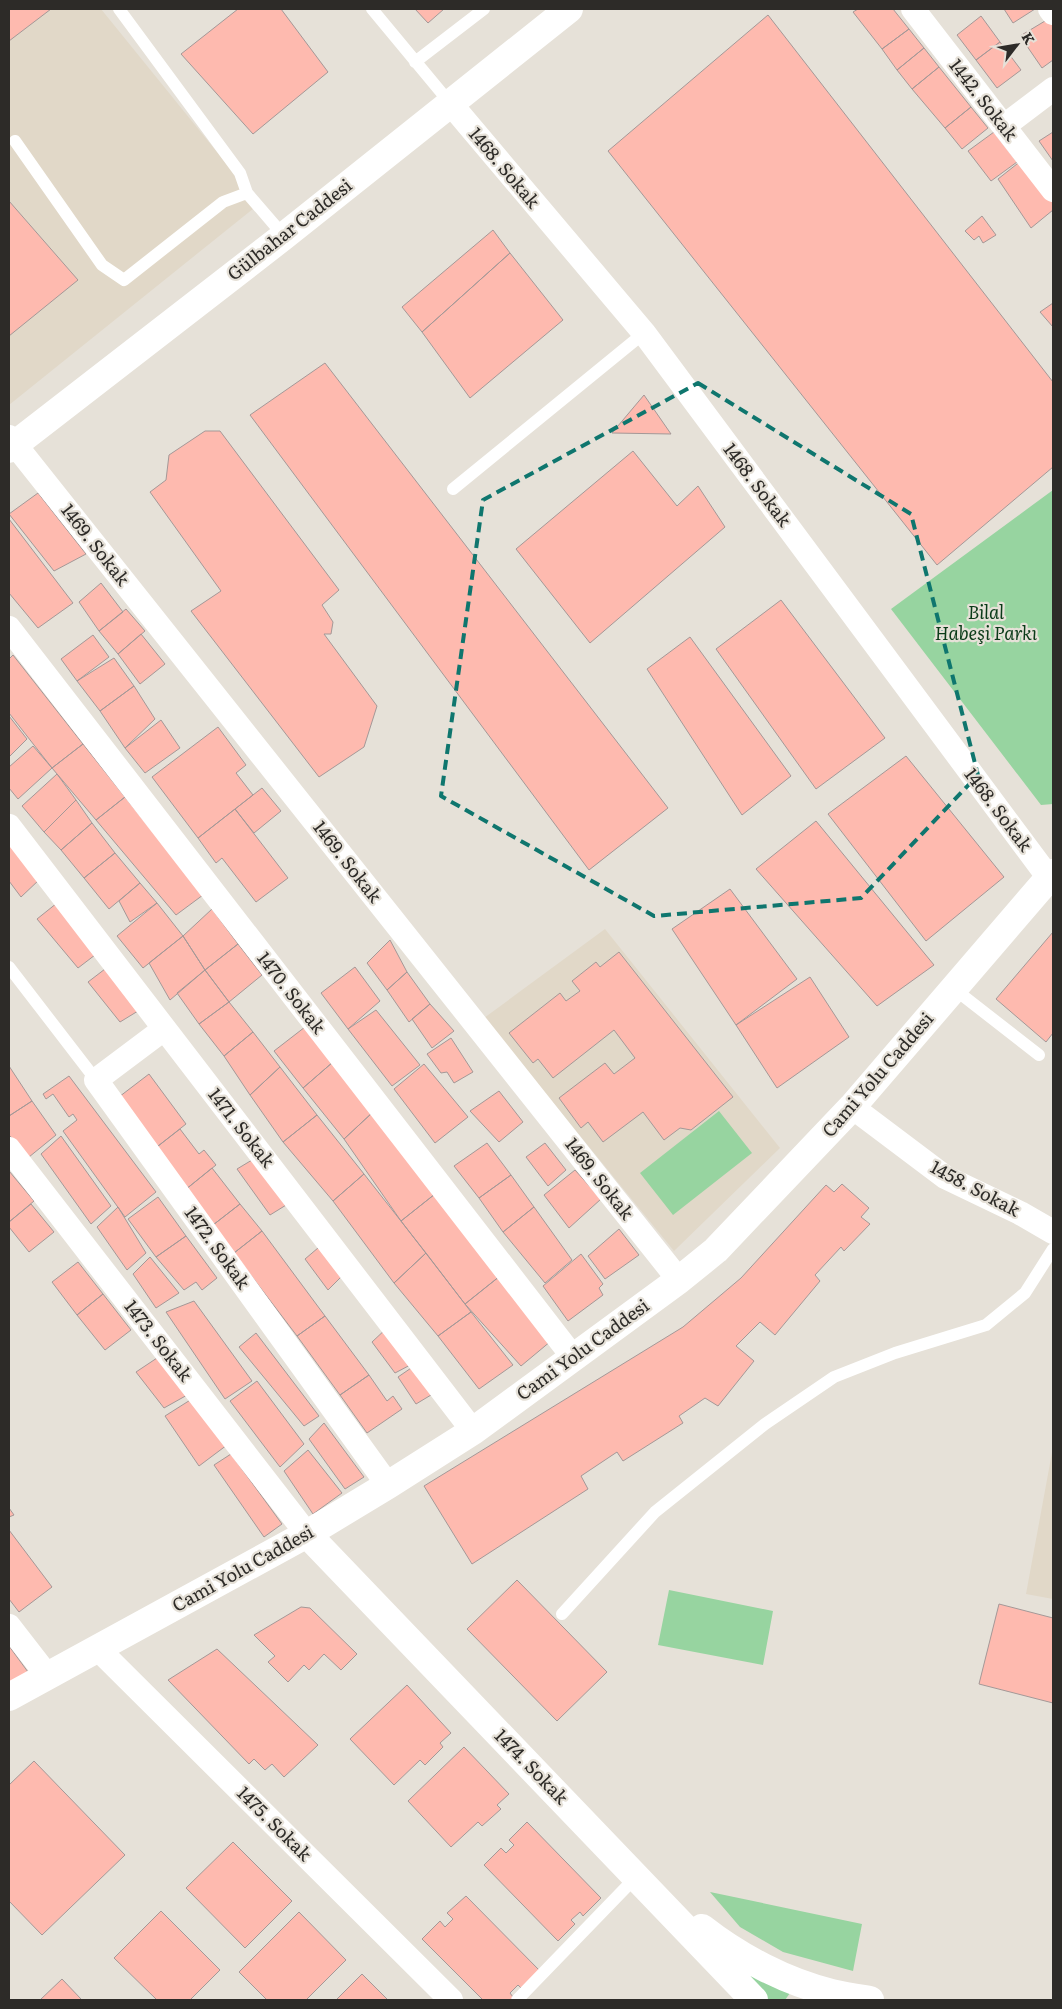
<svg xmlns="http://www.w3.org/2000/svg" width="1062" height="2009" viewBox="0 0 1062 2009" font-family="Literata,serif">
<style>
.built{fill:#e1d8c8}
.green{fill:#97d4a0}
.building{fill:#febaaf;stroke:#a49897}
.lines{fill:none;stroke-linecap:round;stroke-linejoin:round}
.lane{stroke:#fff;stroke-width:12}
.street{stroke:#fff;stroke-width:24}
.secondary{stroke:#fff;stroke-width:28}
.marked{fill:none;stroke:#0f766e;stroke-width:4;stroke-dasharray:10 6;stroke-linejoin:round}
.labels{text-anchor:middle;stroke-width:4.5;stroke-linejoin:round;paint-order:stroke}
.street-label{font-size:18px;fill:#2d2b28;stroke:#e6e1d8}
.park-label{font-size:18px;font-style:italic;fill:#0a3b18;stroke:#e6e1d8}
</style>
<rect width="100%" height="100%" fill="#e6e1d8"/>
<path class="built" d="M9 9H101L259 204 9 405Z
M605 929 780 1148 674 1251 484 1018Z
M1053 1447V1599L1026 1594Z"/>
<path class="green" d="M1053 490V804L1041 805 891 609Z
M719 1111 752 1153 673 1215 640 1173Z
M669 1590 773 1611 763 1665 658 1645Z
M710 1892 862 1924 853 1971 783 1952 740 1927Z
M729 1964 790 1993 785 2000H766Z"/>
<path class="building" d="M9 9H51L9 41Z
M238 9H281L328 72 253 134 181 54Z
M415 9H444L428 23Z
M858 9H893L909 29 882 49 853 12Z
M1004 9H1035L1013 23Z
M768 15 1053 382V467L937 565 608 151Z
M981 16 1000 42 976 60 957 35Z
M1050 18 1053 22V60L1042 68 1020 36Z
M909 29 924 48 897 70 882 49Z
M1000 42 1021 70 997 88 976 60Z
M924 48 939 67 912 89 897 70Z
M939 67 971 107 945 128 912 89Z
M971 107 988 128 962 149 945 128Z
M994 132 1017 162 991 181 968 151Z
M1053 132V161L1039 141Z
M1022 160 1053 201V210L1031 228 998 179Z
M9 201 78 280 9 336Z
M982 216 996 235 983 243 979 236 974 240 965 231Z
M493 230 510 253 422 332 402 307Z
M510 253 563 320 470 398 422 332Z
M1053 303V327L1040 312Z
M325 363 668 808 589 870 250 415Z
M644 395 671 434 612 433Z
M205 431H220L339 590 322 605 333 622 331 634H324L377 706 364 747 319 777 191 611 221 591 150 492 166 480 169 455Z
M633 451 677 506 698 486 725 527 590 643 516 549Z
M38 493 86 554 54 571 9 514Z
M9 519 73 603 38 628 9 593Z
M101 583 123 612 99 631 79 602Z
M781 600 885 738 816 789 716 649Z
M126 609 145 631 118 654 99 631Z
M141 634 165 664 140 684 118 654Z
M93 635 109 657 77 681 61 659Z
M690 637 791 776 742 815 647 669Z
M13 655 83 744 52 768 9 713V659Z
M114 658 134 686 100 711 77 681Z
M134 686 155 719 125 748 100 711Z
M9 716 27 739 9 757Z
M161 720 180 748 145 773 125 748Z
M218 727 246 765 236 773 253 795 198 838 152 777Z
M83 744 125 797 96 820 52 768Z
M33 746 52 768 18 799 9 788V767Z
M906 756 1004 877 926 941 828 814Z
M57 774 76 800 44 832 22 806Z
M262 788 281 811 254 833 235 809Z
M125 797 203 895 176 915 96 820Z
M76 800 92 823 61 850 44 832Z
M235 809 288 878 256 902 222 858 216 863 198 838Z
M816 821 934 965 877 1006 756 869Z
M92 823 115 853 84 878 61 850Z
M9 839 40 879 21 897 9 881Z
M115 853 140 883 109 909 84 878Z
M140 883 157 903 130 922 119 901Z
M730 889 797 979 736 1025 672 929Z
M57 903 95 955 78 968 37 919Z
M157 903 183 936 143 968 117 936Z
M212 909 238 944 205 970 183 936Z
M1053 932V1033L1046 1042 996 999Z
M183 936 205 970 170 1000 149 963Z
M390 940 407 972 387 990 367 963Z
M238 944 262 975 229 1002 205 970Z
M619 952 733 1097 691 1130 680 1128 664 1140 643 1112 603 1142 588 1122 581 1128 559 1098 605 1063 614 1074 635 1058 614 1030 553 1078 538 1059 533 1063 509 1033 560 993 566 1001 580 991 572 981 596 962 600 967Z
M355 967 380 1001 348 1029 321 993Z
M105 969 138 1011 120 1022 88 982Z
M205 970 229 1002 199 1024 177 993Z
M407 972 430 1004 409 1022 387 990Z
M810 977 849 1037 777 1088 736 1025Z
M229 1002 253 1032 224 1056 199 1024Z
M430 1004 454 1031 432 1048 412 1019Z
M376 1010 420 1065 392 1086 348 1029Z
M305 1027 333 1062 303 1088 274 1051Z
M253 1032 280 1067 250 1095 224 1056Z
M451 1038 473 1072 454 1083 447 1072 441 1073 427 1054Z
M333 1062 373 1112 344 1139 303 1088Z
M424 1064 468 1117 435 1143 394 1089Z
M9 1066 32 1101 9 1116Z
M280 1067 317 1115 283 1142 250 1095Z
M149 1074 186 1124 153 1150 115 1100Z
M69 1076 156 1192 125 1217 63 1131 77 1120 73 1114 69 1117 53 1094 46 1099 43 1094Z
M499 1091 523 1122 499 1142 470 1111Z
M32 1101 56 1135 29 1157 9 1135V1116Z
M373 1112 435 1194 401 1221 344 1139Z
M317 1115 364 1174 333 1201 283 1142Z
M180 1129 199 1154 204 1150 216 1165 185 1190 153 1150Z
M61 1136 111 1206 91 1224 41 1154Z
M487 1143 511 1175 479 1198 454 1166Z
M545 1143 566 1170 548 1186 526 1157Z
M257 1157 291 1202 270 1215 237 1169Z
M212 1168 240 1204 213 1225 185 1190Z
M575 1170 601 1199 569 1228 544 1195Z
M9 1171 34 1201 9 1222Z
M364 1174 426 1253 394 1283 333 1201Z
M511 1175 534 1207 503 1232 479 1198Z
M842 1184 869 1208 861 1217 870 1224 844 1251 841 1247 815 1275 820 1281 775 1335 760 1322 736 1346 754 1361 718 1406 705 1398 679 1416 683 1423 623 1461 617 1452 581 1476 588 1489 472 1564 424 1486 683 1327 741 1278 826 1185 834 1192Z
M435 1194 500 1276 465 1304 401 1221Z
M158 1197 186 1236 156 1257 128 1219Z
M31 1204 54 1232 29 1252 9 1227V1222Z
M240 1204 262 1231 234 1253 213 1225Z
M118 1207 146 1253 127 1270 97 1227Z
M534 1207 572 1260 545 1283 503 1232Z
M619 1229 639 1255 605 1279 588 1256Z
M262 1231 325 1316 297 1336 234 1253Z
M186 1236 217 1278 202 1290 196 1282 184 1290 156 1257Z
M325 1242 345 1273 328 1290 305 1259Z
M426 1253 471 1312 438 1336 394 1283Z
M581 1254 603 1284 599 1288 603 1295 568 1321 543 1286Z
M150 1257 179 1293 156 1308 133 1274Z
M78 1262 103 1294 77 1315 52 1282Z
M500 1276 551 1341 521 1366 465 1304Z
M103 1294 131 1330 105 1350 77 1315Z
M194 1301 252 1381 225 1399 166 1312Z
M471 1312 513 1365 479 1389 438 1336Z
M325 1316 369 1375 340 1395 297 1336Z
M388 1327 414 1363 395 1373 372 1342Z
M256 1333 319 1416 304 1426 239 1347Z
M160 1356 189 1394 164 1408 136 1372Z
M417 1364 436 1392 416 1404 398 1377Z
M369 1375 387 1401 393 1396 402 1409 367 1433 340 1395Z
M257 1381 304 1444 280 1467 230 1401Z
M195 1397 227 1445 199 1466 165 1416Z
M324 1423 364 1477 345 1489 309 1439Z
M308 1450 342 1493 313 1514 284 1471Z
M231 1454 282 1524 264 1537 214 1465Z
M9 1508 14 1515 9 1517Z
M9 1530 52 1587 19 1612 9 1599Z
M517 1580 607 1672 557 1721 467 1629Z
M999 1604 1053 1618V1703L979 1684Z
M301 1607 310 1608 357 1654 341 1670 324 1654 309 1670 304 1665 288 1682 268 1662 275 1656 254 1635Z
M9 1646 28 1672 9 1686Z
M217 1649 318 1745 284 1777 272 1764 265 1770 254 1759 249 1764 168 1680Z
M407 1685 451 1733 440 1743 443 1747 425 1765 420 1760 394 1785 350 1739Z
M464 1747 509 1794 497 1805 501 1809 482 1826 478 1822 451 1847 408 1801Z
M34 1761 125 1855 42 1935 9 1901V1785Z
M527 1822 601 1898 583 1916 580 1912 571 1920 575 1924 558 1941 484 1865 501 1848 506 1853 514 1845 509 1840Z
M233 1842 292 1901 245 1948 186 1888Z
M466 1896 540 1971 522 1989 518 1985 510 1993 513 1997 511 2000H483L422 1939 440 1921 445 1927 453 1919 447 1913Z
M161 1911 220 1970 190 2000H157L114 1958Z
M299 1912 346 1960 306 2000H267L239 1972Z
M362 1974 388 2000H336Z
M62 1979 81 1999 80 2000H40Z"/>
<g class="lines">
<path class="lane" d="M119 9 240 173 247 193
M372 9 450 103
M415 62 484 9
M15 141 102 265 124 280 223 202 247 193 284 236
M453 489 644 333
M9 967 96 1080
M953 988 1039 1055
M562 1614 655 1512 765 1424 834 1377 895 1353 986 1325 1025 1293 1053 1249
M517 2000 636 1877"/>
<path class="street" d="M913 9 1053 190
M1050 9 1053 13
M450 103 644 333 1049 878
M1004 126 1053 89
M9 437 679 1280
M9 628 573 1357
M9 826 473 1431
M164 1029 96 1080 388 1485
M852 1107 945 1177 1020 1213 1053 1232
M9 1149 307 1534
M9 1626 47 1675
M97 1648 451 2000"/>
<path class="secondary" d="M9 449 284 236 569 9
M307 1534 754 2000
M9 1697 307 1534 388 1485 473 1431 679 1280 716 1250 852 1107 1053 873
M702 1928C739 1957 786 1982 832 1993 845 1996 858 1998 870 2000"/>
</g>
<path class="marked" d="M698 383 911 514 978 775 861 898 654 916 441 796 483 500Z"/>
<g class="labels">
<g class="street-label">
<text transform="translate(983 100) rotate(52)" y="6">1442. Sokak</text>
<text transform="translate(504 168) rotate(50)" y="6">1468. Sokak</text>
<text transform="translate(290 230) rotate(-38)" y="6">Gülbahar Caddesi</text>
<text transform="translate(757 485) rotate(53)" y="6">1468. Sokak</text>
<text transform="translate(95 545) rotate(52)" y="6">1469. Sokak</text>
<text transform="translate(998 810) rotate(53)" y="6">1468. Sokak</text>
<text transform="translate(347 862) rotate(52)" y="6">1469. Sokak</text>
<text transform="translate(291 993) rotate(52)" y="6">1470. Sokak</text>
<text transform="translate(878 1075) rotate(-49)" y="6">Cami Yolu Caddesi</text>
<text transform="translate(241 1128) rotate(52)" y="6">1471. Sokak</text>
<text transform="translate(599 1179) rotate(52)" y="6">1469. Sokak</text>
<text transform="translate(975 1189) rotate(28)" y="6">1458. Sokak</text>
<text transform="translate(217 1248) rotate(54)" y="6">1472. Sokak</text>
<text transform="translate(158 1341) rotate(52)" y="6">1473. Sokak</text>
<text transform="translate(583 1350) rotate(-36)" y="6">Cami Yolu Caddesi</text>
<text transform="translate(243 1569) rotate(-29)" y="6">Cami Yolu Caddesi</text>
<text transform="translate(531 1767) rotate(46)" y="6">1474. Sokak</text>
<text transform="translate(274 1824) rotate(45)" y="6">1475. Sokak</text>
</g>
<g class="park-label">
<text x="986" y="619">Bilal<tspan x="986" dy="21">Habeşi Parkı</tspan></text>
</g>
</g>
<rect width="1062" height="2009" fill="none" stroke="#2d2b28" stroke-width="20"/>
<g transform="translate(1017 45) rotate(59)" stroke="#e6e1d8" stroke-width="4" paint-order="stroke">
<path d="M0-4L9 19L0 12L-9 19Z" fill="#2d2b28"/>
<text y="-8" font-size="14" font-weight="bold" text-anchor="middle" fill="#2d2b28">K</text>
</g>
</svg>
